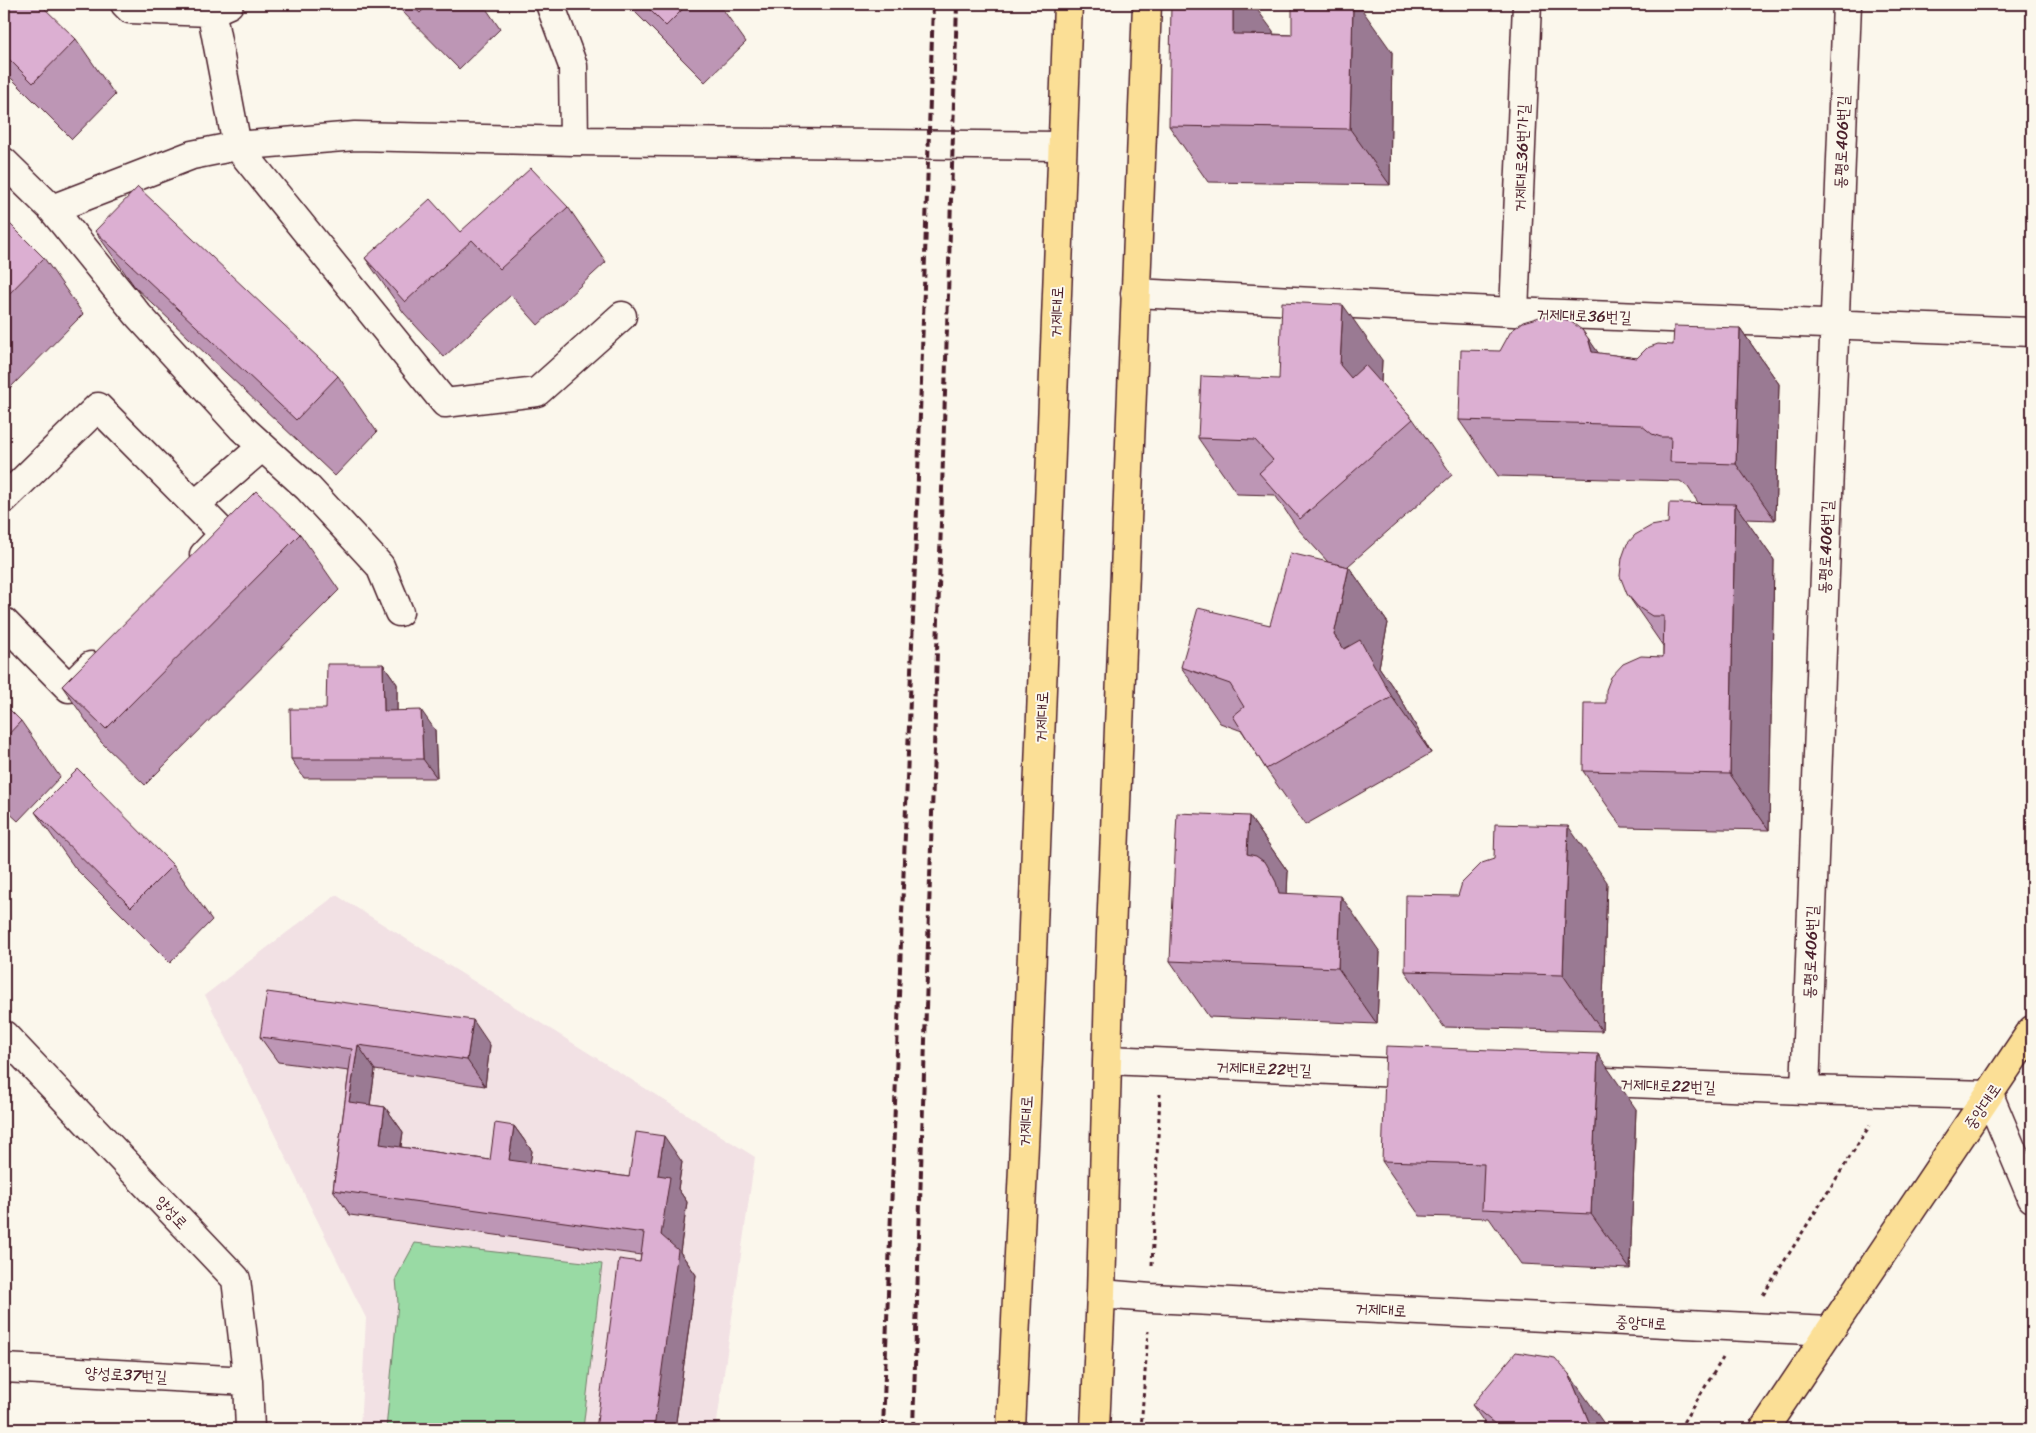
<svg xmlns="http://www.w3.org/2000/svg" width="2036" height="1433" viewBox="0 0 2036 1433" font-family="Sriracha,'Poor Story',sans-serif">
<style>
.built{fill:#f2e1e4}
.green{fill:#99daa4;stroke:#727c68}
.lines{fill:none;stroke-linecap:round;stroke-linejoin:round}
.minor-casing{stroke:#4a1f2b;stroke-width:31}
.major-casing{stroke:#4a1f2b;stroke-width:31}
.path{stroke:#4a1f2b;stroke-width:3;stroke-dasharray:4 4;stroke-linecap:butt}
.minor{stroke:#fbf7ec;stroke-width:28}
.major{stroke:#fbdf96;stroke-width:28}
.rail{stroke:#4a1f2b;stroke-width:4;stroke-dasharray:8 4;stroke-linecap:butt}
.wall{fill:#bd96b5;stroke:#4a1f2b}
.shaded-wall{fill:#9a7a93;stroke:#4a1f2b}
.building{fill:#dcafd2;stroke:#4a1f2b}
.labels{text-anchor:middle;stroke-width:4;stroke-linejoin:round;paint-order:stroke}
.street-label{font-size:16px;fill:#4a1f2b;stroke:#fbf7ec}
</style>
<rect width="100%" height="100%" fill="#fbf7ec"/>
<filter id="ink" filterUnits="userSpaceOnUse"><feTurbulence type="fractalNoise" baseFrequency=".02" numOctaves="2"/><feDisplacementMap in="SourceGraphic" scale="10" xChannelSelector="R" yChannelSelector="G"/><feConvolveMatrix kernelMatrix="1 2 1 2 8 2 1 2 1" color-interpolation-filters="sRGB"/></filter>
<g filter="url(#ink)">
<path class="built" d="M336 895 755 1157 716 1429H360L366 1318 205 995Z"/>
<path class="green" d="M415 1243 602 1264 583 1429H386L398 1303 396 1278Z"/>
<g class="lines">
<defs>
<path id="minor" d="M125 4 130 9 211 12 229 4
M210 4 237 146 445 403 537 392 622 316
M550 4 573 66 574 141
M4 162 52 209 192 155 237 146 355 136 574 141 1062 146
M52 209 138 315 242 428 308 488 380 566 399 612
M1135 293 1514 312 2032 332
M1514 312 1527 4
M4 499 98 407 224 534 204 555
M195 505 262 447
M4 622 69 688 91 666
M4 1035 236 1279 248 1381 250 1429
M1108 1060 1423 1074
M1581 1081 1805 1090 1989 1095 2032 1198
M1805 1090 1847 4
M1101 1294 1151 1298 1830 1331
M4 1368 248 1381"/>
<path id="major" d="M1011 1429 1028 1058 1068 4
M1095 1429 1101 1294 1109 986 1147 4
M1764 1429 2032 1030"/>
</defs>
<use href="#minor" class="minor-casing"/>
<use href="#major" class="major-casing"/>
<path class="path" d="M1152 1265 1160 1094
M1763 1295 1870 1125
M1141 1429 1148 1331
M1679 1429 1723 1358"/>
<use href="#minor" class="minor"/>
<use href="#major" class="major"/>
<path class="rail" d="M883 1429 917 509 933 4
M913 1429 957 4"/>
</g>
<path class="wall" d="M4 4 76 39 115 95 72 139 4 71Z
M395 4H483L500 29 459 69Z
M627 4H719L746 42 705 82Z
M1273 31V34L1292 35 1392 52 1390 185 1208 182 1169 126Z
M568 207 606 262 538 325 511 295 444 357 404 313 365 258 460 232Z
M4 218 44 258 83 314 4 394Z
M95 231 338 376 377 432 335 476 135 287Z
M1740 328 1779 384 1775 520 1745 519 1774 560 1769 830 1622 827 1583 771 1606 703 1663 657V646L1627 594 1668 523 1699 504 1688 487 1680 481 1498 476 1459 420 1500 351 1582 330 1598 353 1637 358 1673 345Z
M1382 360 1381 383 1413 419 1452 475 1348 566 1388 623 1379 667 1399 696 1431 753 1305 825 1266 769 1242 731 1220 723 1181 667 1270 625 1328 562 1298 529 1275 495 1237 494 1198 438 1279 379Z
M300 534 339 590 145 785 101 742 62 686Z
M383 664 397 684V711L435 730 437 778H304L291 759 326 709Z
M4 704 21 721 60 777 18 821 4 808Z
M35 812 173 865 212 920 170 963 75 868Z
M1249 816 1288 872 1287 893 1380 952 1377 1024 1209 1017 1170 961Z
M1607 882 1602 1031 1444 1027 1405 971 1458 896Z
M260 1037 490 1045 485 1086 375 1070 370 1105 385 1107 403 1132 401 1147 490 1160 514 1126 532 1151 530 1163 629 1177 682 1162 678 1189 687 1202 680 1252 696 1275 675 1429H596L640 1262 641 1255 350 1215 333 1190 349 1071 278 1062Z
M1636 1109 1630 1269 1521 1264 1489 1218 1420 1216 1382 1161Z
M1472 1405 1605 1425 1606 1429H1489Z"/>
<path class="shaded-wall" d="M1233 4H1253L1273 31 1272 89 1233 34Z
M1353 4H1358L1392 52 1390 185 1350 129Z
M1343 305 1382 360 1379 421 1340 365Z
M1740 328 1779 384 1775 520 1736 464Z
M1588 338 1627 394 1592 352Z
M1735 504 1774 560 1769 830 1730 774Z
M1349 567 1388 623 1379 667 1399 696 1431 753 1392 697 1373 691 1334 635Z
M383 664 397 684V731L384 711Z
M421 710 435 730 437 778 423 759Z
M1249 816 1288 872 1287 894 1315 938 1247 854Z
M1568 826 1607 882 1602 1031 1563 975Z
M1341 896 1380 952 1377 1024 1338 968Z
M473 1020 490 1045 485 1086 467 1060Z
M358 1045 375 1070 367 1127 349 1102Z
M1598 1054 1636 1109 1630 1269 1591 1214Z
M385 1107 403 1132 397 1169 380 1144Z
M514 1126 532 1151 527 1185 509 1160Z
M664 1136 682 1162 678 1189 687 1202 680 1252 696 1275 675 1429H654L661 1235 658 1175Z
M1569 1374 1605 1425 1606 1429H1592Z"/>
<path class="building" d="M4 4H40L76 39 33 83 4 54Z
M410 4H429L420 13Z
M644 4H688L666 26Z
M1171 4H1233V34L1292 35V4H1353L1350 129 1169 126Z
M531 168 568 207 500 269 472 240 405 302 365 258 430 199 460 232Z
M138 187 338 376 296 420 95 231Z
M4 218 44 258 4 299Z
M1282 302 1343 305 1340 365 1351 378 1365 365 1413 419 1300 519 1259 473 1273 460 1255 440 1198 438 1201 376 1279 379Z
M1543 316H1554L1570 321 1582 330 1588 338 1592 352 1637 358 1647 348 1658 344 1673 345 1674 326 1740 328 1736 464 1670 462 1671 437H1661L1652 434 1641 425 1459 420 1461 350 1500 351 1511 331 1523 322Z
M256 491 300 534 106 729 62 686Z
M1669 503 1735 504 1730 774 1583 771 1584 703H1606V690L1611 677 1623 664 1641 656 1663 657 1664 616H1652L1638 607 1627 594 1620 576 1622 558 1627 544 1635 535 1651 526 1668 523Z
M1290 553 1349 567 1334 635 1344 649 1360 640 1392 697 1266 769 1233 716 1244 707 1230 684 1181 667 1198 608 1270 625Z
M327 664H383L384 711 421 710 423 759H291L290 709H326Z
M4 704 21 721 4 739Z
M78 769 173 865 131 907 35 812Z
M1177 813 1249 816 1247 854 1256 856 1266 863 1276 882 1279 893 1341 896 1338 968 1170 961Z
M1495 824 1568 826 1563 975 1405 971 1406 895 1458 896 1462 883 1482 863 1494 859Z
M267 992 473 1020 467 1060 358 1045 349 1102 385 1107 380 1144 490 1160 495 1123 514 1126 509 1160 629 1177 636 1132 664 1136 658 1175 670 1177 661 1235 678 1250 654 1429H596L619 1259 640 1262 644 1233 333 1190 352 1049 260 1037Z
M1386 1046 1598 1054 1591 1214 1482 1209 1484 1164 1382 1161Z
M1516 1352 1555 1358 1569 1374 1592 1429H1501L1472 1405Z"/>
</g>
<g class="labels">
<g class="street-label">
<text transform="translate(1841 142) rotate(-88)" y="6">동평로406번길</text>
<text transform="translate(1521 158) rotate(-88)" y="6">거제대로36번가길</text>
<text transform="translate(1056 312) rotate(-88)" y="6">거제대로</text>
<text transform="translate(1584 315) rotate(2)" y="6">거제대로36번길</text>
<text transform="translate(1825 547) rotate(-88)" y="6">동평로406번길</text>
<text transform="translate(1041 717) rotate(-88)" y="6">거제대로</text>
<text transform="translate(1810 952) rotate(-88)" y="6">동평로406번길</text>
<text transform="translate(1264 1068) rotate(2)" y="6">거제대로22번길</text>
<text transform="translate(1668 1085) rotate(2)" y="6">거제대로22번길</text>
<text transform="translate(1982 1106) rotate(-56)" y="6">중앙대로</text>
<text transform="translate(1025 1121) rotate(-87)" y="6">거제대로</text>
<text transform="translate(172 1212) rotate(47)" y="6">양성로</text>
<text transform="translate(1381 1309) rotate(3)" y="6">거제대로</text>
<text transform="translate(1641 1322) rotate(3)" y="6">중앙대로</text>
<text transform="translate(126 1374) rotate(3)" y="6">양성로37번길</text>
</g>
</g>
<rect width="2036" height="1433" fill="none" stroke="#fbf7ec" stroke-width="20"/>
<rect x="10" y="10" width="2016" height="1413" fill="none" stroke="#4a1f2b" stroke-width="2" filter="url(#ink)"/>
</svg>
